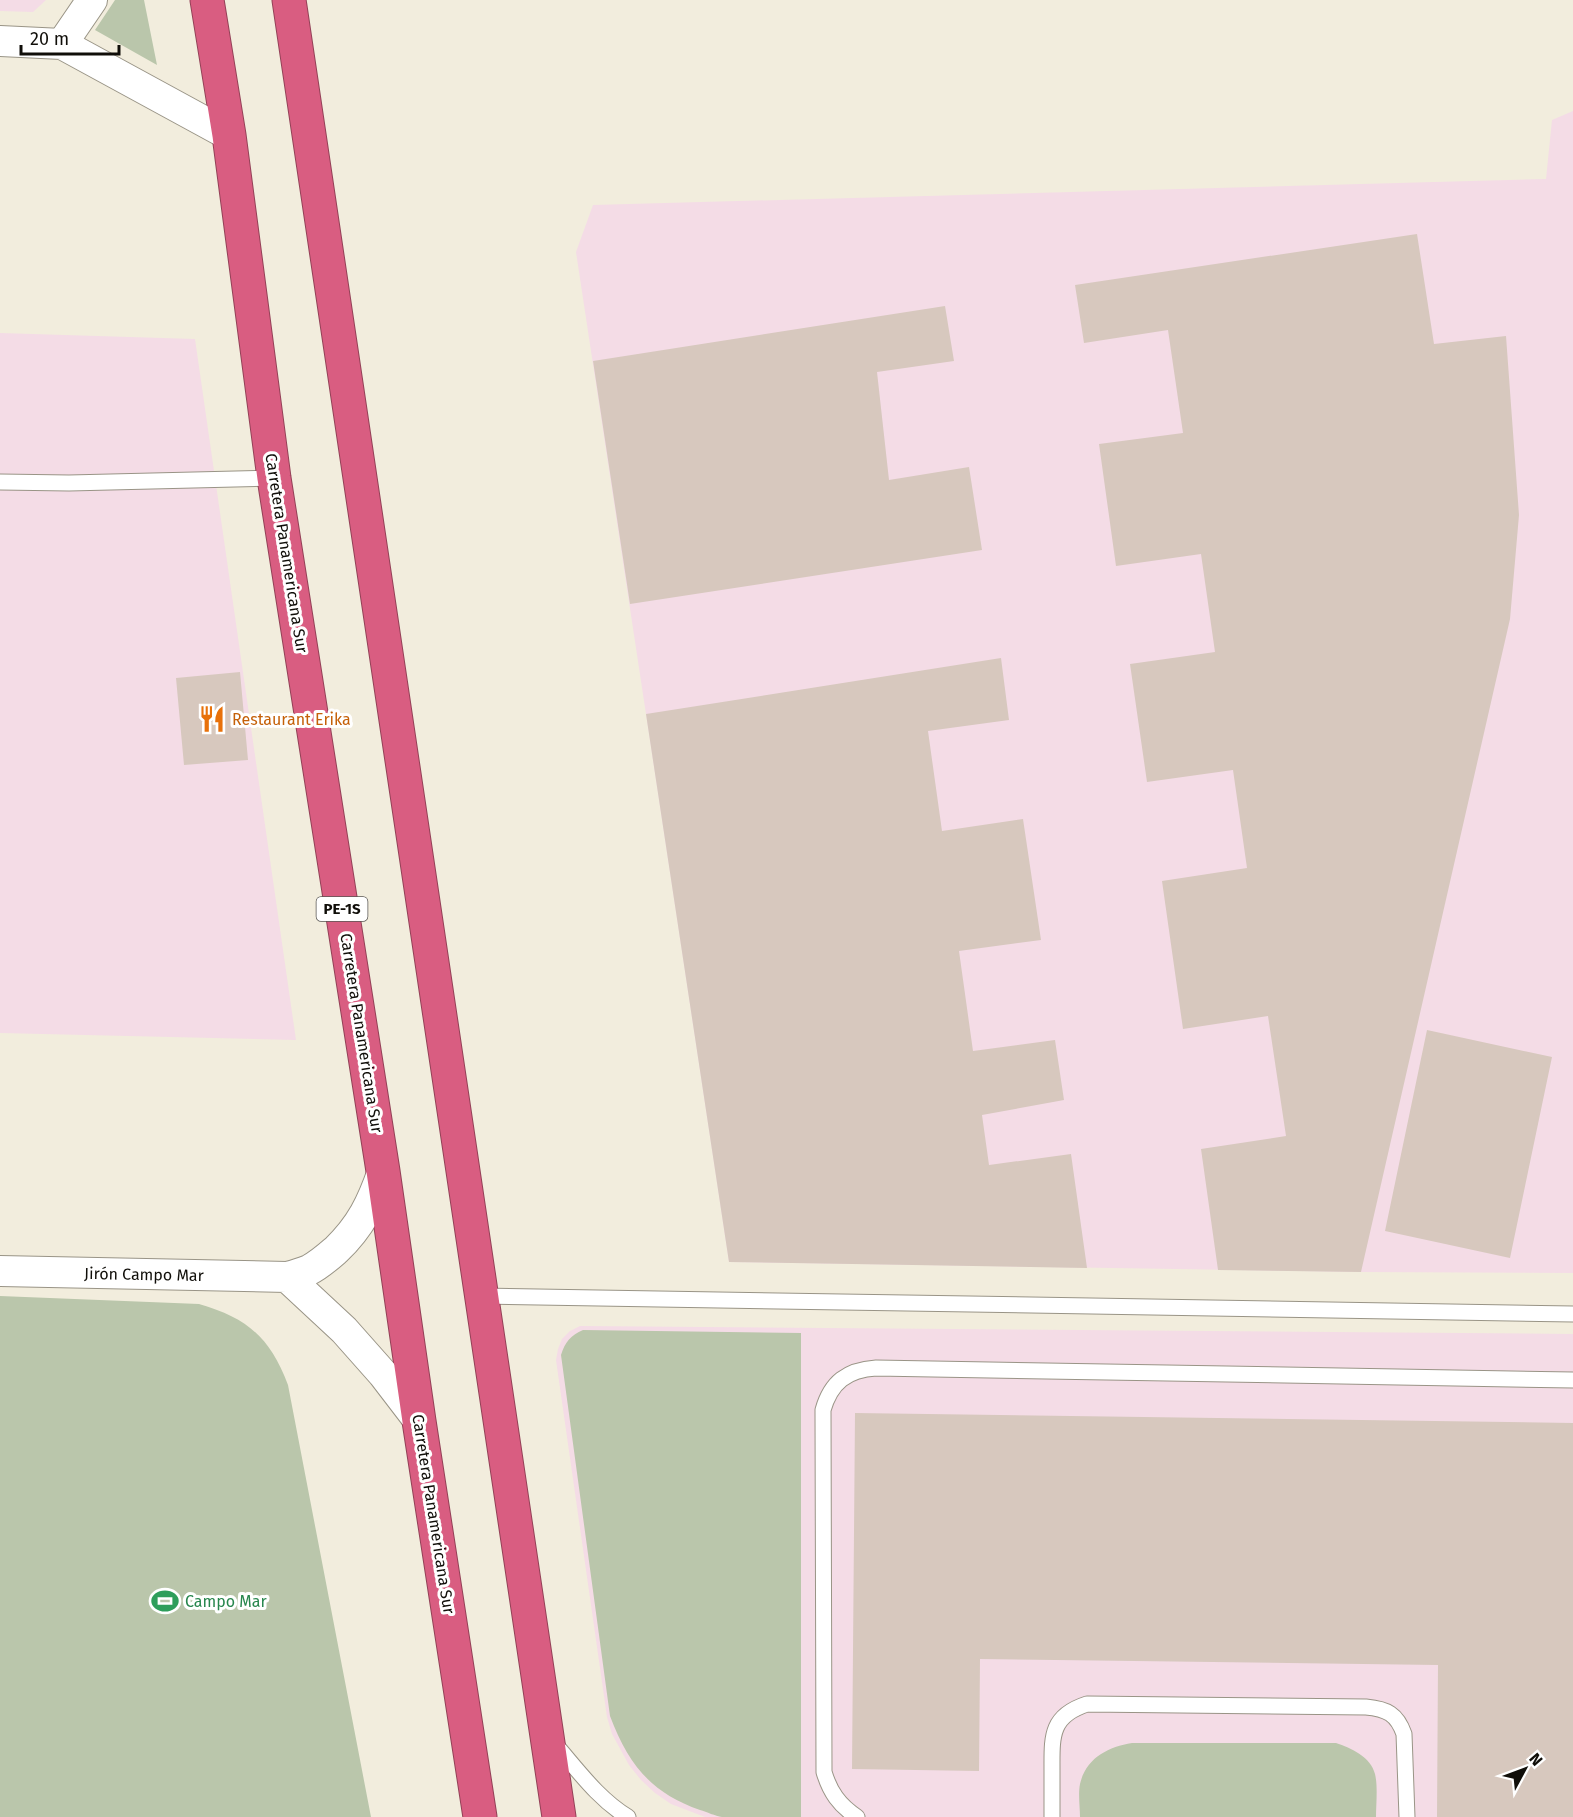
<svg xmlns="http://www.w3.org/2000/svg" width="1573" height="1817" viewBox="0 0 1573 1817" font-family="'Fira Sans',sans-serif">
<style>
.industrial{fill:#f4dce6}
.green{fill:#bac6ab}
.building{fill:#d7c8be}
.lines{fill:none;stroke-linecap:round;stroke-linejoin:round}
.service-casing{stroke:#999486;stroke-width:17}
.minor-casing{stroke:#999486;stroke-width:32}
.motorway-casing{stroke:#934157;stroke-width:35}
.service{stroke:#fff;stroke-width:15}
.minor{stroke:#fff;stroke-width:30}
.motorway{stroke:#d95d81;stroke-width:33}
.labels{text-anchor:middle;stroke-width:6;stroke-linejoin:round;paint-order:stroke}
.shield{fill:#fff;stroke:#585653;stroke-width:1.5}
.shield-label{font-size:15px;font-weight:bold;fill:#100e09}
.street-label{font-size:16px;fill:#100e09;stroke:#fff}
.food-label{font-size:16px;fill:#c56008;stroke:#fff;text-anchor:start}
.leisure-label{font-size:16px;fill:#27864d;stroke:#fff;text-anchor:start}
</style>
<rect width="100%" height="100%" fill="#f2eddd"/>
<path class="industrial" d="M0 0H46L33 12 0 11Z
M1573 111V1273L1361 1272 729 1262 576 252 593 205 1546 179 1552 120Z
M0 333 195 339 296 1040 0 1033Z
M580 1326 1573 1334V1817H705L671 1804 655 1793 641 1780 629 1765 612 1734 607 1717 556 1360 558 1349 562 1339 570 1331Z"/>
<path class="green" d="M115 0H144L157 65 95 30Z
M0 1296 199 1304C247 1318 270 1337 288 1385L371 1817H0Z
M583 1330 801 1333V1817C783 1817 764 1817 745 1817 738 1817 730 1817 722 1817 715 1816 707 1812 700 1810 651 1793 628 1764 610 1716L561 1355C565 1342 571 1335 583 1330Z
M1132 1743H1336C1351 1748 1371 1757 1375 1774 1378 1786 1376 1805 1376 1817H1080C1080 1807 1078 1794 1080 1784 1086 1758 1108 1747 1132 1743Z"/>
<path class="building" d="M1417 234 1434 344 1506 336 1519 515 1510 619 1361 1272 1218 1270 1201 1149 1286 1136 1268 1016 1183 1029 1162 881 1247 868 1233 770 1147 782 1130 664 1215 652 1201 554 1116 566 1099 444 1183 433 1168 330 1084 343 1075 285Z
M945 306 954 361 877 372 889 480 969 467 982 550 630 604 593 361Z
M1001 658 1009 720 928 731 942 831 1023 819 1041 940 959 951 973 1051 1055 1040 1064 1100 982 1115 989 1165 1071 1154 1087 1268 729 1262 646 714Z
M240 672 248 760 184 765 176 678Z
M1427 1030 1552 1057 1510 1258 1385 1231Z
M855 1413 1573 1423V1817H1437L1438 1665 980 1659 979 1771 852 1769Z"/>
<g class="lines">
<defs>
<path id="service" d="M0 482 69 483 274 478
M481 1296 1573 1314
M554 1743C577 1769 598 1799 628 1817
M857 1817C839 1805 830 1792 824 1772L823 1410C831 1382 847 1370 876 1368L1573 1380
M1052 1817C1052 1801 1052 1786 1052 1770 1052 1737 1050 1716 1087 1704L1366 1707C1387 1709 1397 1714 1404 1734L1407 1817"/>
<path id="minor" d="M0 41 62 44 229 135
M62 44 92 0
M0 1271 287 1277C295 1275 302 1273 309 1270 319 1265 328 1257 336 1250 361 1226 372 1203 383 1171
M287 1277 344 1330 383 1374 419 1421"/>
<path id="motorway" d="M207 0 229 135 274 478 383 1171 419 1421 480 1817
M289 0 559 1817"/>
</defs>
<use href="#service" class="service-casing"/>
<use href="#minor" class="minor-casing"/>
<use href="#motorway" class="motorway-casing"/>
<use href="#service" class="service"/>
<use href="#minor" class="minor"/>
<use href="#motorway" class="motorway"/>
</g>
<defs>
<symbol id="restaurant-bare" viewBox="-9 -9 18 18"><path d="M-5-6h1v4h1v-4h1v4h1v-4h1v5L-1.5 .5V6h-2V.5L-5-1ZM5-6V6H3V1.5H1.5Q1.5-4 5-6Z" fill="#e8710a" stroke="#fff" stroke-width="2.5" paint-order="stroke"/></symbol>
<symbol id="stadium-bare" viewBox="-9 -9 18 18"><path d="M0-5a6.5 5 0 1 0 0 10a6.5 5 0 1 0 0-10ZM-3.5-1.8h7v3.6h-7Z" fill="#2e9e5b" stroke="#fff" stroke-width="2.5" paint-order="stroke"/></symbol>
</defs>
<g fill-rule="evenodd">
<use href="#restaurant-bare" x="193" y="700" width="38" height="38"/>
<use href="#stadium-bare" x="146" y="1582" width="38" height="38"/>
</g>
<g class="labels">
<rect class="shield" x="316.5" y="897" width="51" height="24" rx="4.5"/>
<g class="shield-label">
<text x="342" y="914">PE-1S</text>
</g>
<g class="street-label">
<text transform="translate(287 553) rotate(81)" y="6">Carretera Panamericana Sur</text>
<text transform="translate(362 1033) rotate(81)" y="6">Carretera Panamericana Sur</text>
<text transform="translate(144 1274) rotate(1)" y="6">Jirón Campo Mar</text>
<text transform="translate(434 1514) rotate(81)" y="6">Carretera Panamericana Sur</text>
</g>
<g class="food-label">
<text x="232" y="725">Restaurant Erika</text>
</g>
<g class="leisure-label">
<text x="185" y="1607">Campo Mar</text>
</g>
</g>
<g transform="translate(1525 1769) rotate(49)" stroke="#ffffff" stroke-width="4.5" paint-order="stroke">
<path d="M0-4.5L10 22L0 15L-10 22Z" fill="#100e09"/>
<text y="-9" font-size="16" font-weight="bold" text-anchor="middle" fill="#100e09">N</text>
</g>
<path d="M21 45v9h98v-9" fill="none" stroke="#100e09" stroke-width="3"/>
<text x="30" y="45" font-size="18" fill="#100e09" stroke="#ffffff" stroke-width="4.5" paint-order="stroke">20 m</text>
</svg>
